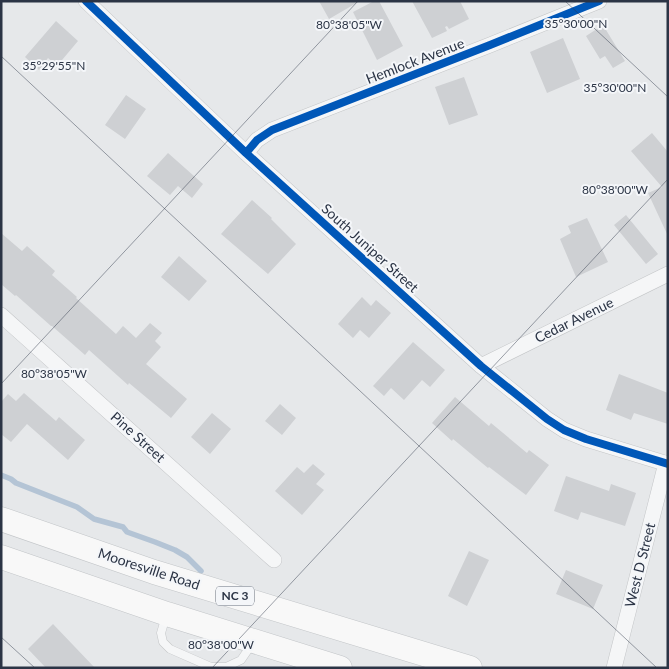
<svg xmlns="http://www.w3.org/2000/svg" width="669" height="669" viewBox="0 0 669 669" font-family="Lato,sans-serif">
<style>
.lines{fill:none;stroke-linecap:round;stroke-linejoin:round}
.stream{stroke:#b4c4d5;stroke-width:5.5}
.building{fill:#ced0d3}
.lane-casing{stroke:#c4c6c8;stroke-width:9}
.street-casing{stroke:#c4c6c8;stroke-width:16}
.primary-casing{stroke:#c2c5c8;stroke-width:25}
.lane{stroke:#f5f6f7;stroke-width:8}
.street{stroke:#f5f6f7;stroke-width:15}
.primary{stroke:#f8f8f8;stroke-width:24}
.cycleway-casing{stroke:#f4f6f9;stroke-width:11}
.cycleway{stroke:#0057b8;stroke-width:8}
.ticks{fill:none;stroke:#2b3445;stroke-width:1;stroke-opacity:0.45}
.labels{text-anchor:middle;stroke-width:4;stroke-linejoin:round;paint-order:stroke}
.shield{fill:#f4f6f9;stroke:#676e7b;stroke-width:1}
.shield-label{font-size:12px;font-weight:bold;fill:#2b3445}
.street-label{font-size:14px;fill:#2b3445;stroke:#f4f6f9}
.ticks-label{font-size:12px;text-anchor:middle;fill:#2b3445;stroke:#f4f6f9;stroke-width:4;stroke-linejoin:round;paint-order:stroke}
</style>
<rect width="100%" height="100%" fill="#e6e8ea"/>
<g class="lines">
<path class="stream" d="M1 475 11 479 16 483 77 507 94 519 123 527 127 532 155 542 175 550 187 557 201 571"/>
</g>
<path class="building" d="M319 1H360L329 19Z
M374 1H379L403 46 377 60 353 12Z
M412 1H460L469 19 449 29 447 26 445 27 447 31 432 38Z
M56 21 78 41 57 66 48 58 39 70 25 57Z
M603 25 625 61 613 68 605 56 600 59 586 36Z
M563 38 580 79 547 93 530 52Z
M464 77 478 115 449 125 435 87Z
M126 95 146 109 125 139 105 125Z
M652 133 668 152V236L648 193 662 187 631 151Z
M168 153 203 184 192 198 178 186 170 195 147 176Z
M252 200 272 218 271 219 296 244 268 274 221 234Z
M626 215 658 254 646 264 614 225Z
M587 218 608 262 576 277 560 239 571 233 568 226Z
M1 233 22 251 27 246 55 271 52 275 77 297 76 298 116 334 123 326 136 338 150 323 162 333 155 341 161 347 146 364 187 399 171 418 129 383 128 385 89 350 85 355 52 326H51L16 295 15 296 1 284Z
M179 256 207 281 189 301 161 277Z
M362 297 371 306 376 300 391 313 369 338 360 330 353 338 338 324Z
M413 342 445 370 430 387 422 380 404 400 391 388 384 396 373 386Z
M619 374 668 393V424L634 413 631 420 606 410Z
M24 393 56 421 59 417 85 440 68 460 27 424 11 442 1 434V402L8 394 16 401Z
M455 397 489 426 491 423 527 453 529 450 549 465 526 495 489 467 488 468 453 439 452 441 432 423Z
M280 404 296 418 282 435 265 421Z
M212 413 231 429 210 454 191 437Z
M313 464 325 474 316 484 324 490 302 515 275 491 297 467 304 473Z
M566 476 609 491 611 484 636 493 625 526 581 512 578 520 554 511Z
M469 551 489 560 467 606 448 596Z
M566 570 603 585 593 609 556 594Z
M53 624 95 668H46L28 649Z"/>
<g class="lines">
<defs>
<path id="lane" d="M166 616 161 633 163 642 170 649 211 667H226L241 660 252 644"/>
<path id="street" d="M86 1 246 153 481 366 547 419 564 430 586 439 668 464
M246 153 257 140 272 130 490 45 599 1
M1 315 274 560
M481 366 668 274
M614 668 666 463"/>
<path id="primary" d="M1 519 154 572 470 668
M1 557 167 614 340 668"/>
</defs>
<use href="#lane" class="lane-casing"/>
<use href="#street" class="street-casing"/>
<use href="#primary" class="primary-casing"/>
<use href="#lane" class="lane"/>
<use href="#street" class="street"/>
<use href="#primary" class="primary"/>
<defs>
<path id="cycleway" d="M86 1 246 153 481 366 547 419 564 430 586 439 668 464
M246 153 257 140 272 130 490 45 599 1"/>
</defs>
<use href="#cycleway" class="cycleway-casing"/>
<use href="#cycleway" class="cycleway"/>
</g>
<path class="ticks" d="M565 1 668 97M1 56 657 668M1 384 358 1M1 637 35 668M212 668 668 179"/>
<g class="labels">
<rect class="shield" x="216" y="586.5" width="38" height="19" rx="4"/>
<g class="shield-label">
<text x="235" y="600">NC 3</text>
</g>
<g class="street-label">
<text transform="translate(415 61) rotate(-21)" y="5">Hemlock Avenue</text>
<text transform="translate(370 248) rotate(42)" y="5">South Juniper Street</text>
<text transform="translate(574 320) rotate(-26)" y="5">Cedar Avenue</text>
<text transform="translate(138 437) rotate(42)" y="5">Pine Street</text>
<text transform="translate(640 565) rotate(-76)" y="5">West D Street</text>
<text transform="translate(149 569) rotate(18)" y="5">Mooresville Road</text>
</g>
</g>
<g class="ticks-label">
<text x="576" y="28">35°30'00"N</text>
<text x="349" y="29">80°38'05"W</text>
<text x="54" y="70">35°29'55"N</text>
<text x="615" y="92">35°30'00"N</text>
<text x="615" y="194">80°38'00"W</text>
<text x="54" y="378">80°38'05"W</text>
<text x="221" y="649">80°38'00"W</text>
</g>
<rect width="669" height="669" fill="none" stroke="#2b3445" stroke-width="5"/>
</svg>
